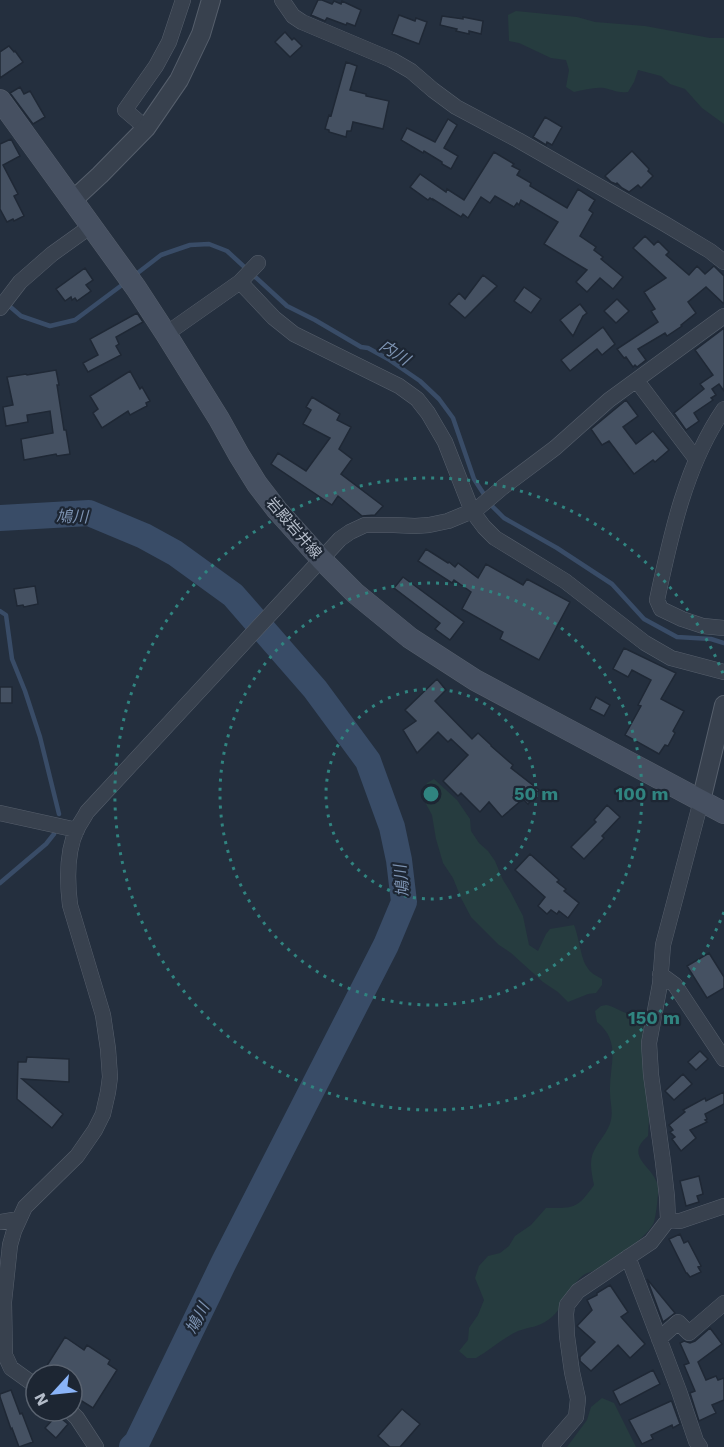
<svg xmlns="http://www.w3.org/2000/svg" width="724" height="1447" viewBox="0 0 724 1447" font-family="'Work Sans','Noto Sans JP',sans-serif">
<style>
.green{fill:#263c3f}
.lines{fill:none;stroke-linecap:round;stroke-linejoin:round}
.stream{stroke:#394c67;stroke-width:4.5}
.river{stroke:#394c67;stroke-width:26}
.building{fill:#455162;stroke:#1f2835;stroke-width:1.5}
.minor-casing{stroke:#565f6c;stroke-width:16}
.tertiary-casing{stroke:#565f6c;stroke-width:20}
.secondary-casing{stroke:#565f6c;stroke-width:22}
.minor{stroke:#38414e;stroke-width:15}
.tertiary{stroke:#38414e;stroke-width:18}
.secondary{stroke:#465061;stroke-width:21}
.ring{fill:none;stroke:#308480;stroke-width:3;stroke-dasharray:3 6}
.labels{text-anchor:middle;stroke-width:4.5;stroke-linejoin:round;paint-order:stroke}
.street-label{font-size:15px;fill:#b4bcc9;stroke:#1d2633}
.water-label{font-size:16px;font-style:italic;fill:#7c92b1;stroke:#1d2633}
.centre{fill:#308480;stroke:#1d2633;stroke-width:3}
.ring-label{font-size:18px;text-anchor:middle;font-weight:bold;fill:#308480;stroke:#1d2633;stroke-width:4.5;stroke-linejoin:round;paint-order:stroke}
</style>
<rect width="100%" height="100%" fill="#242f3e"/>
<path class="green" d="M516 11 577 17 595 22 645 26 710 38H724V124L702 108 685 89 670 84 661 76 638 70 634 82 628 92C615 93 615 90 604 88 594 87 584 90 574 92L566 87 569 70 566 60 551 58 519 43 509 41 508 15Z
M434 779 457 800 470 819 471 831 479 843 488 851 495 861 503 880 510 891 523 916 529 945 538 951 546 934 550 929 574 925C579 937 581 959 587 967 590 973 597 976 602 979V985L596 993 588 994 568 1002 558 992 543 982 511 953 499 945 471 917 461 898 453 878 443 863 436 839 432 815 426 804 424 790 427 783Z
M606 1005C614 1006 619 1011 626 1013 633 1015 641 1013 647 1012L646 1093 649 1118 648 1136C623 1157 654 1166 658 1186 659 1191 656 1217 654 1222 650 1235 611 1263 598 1269 594 1271 589 1272 585 1274 569 1284 563 1311 548 1320 539 1327 529 1327 518 1331 503 1338 490 1350 476 1358H467L459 1351 468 1340 469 1328 478 1315 484 1300 475 1278 479 1266 488 1256 500 1253 509 1246 515 1236 531 1225 546 1208C575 1208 577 1209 594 1185 592 1175 589 1163 593 1153 598 1141 608 1133 611 1120 613 1110 610 1102 610 1092 609 1065 622 1042 597 1022L595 1011 601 1006Z
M602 1398 614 1403 636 1447H567L587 1420 591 1407Z"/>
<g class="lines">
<path class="stream" d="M135 275 161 255 190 245 209 244 227 251 287 306 315 320 361 347 368 348 388 359 420 381 439 399 453 418 474 479 491 505 504 518 557 548 612 584 644 619 677 637 711 639 724 643
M7 304 21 316 50 326 75 320 126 282
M0 611 6 615 12 659 25 691 40 737 59 814
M0 883 46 844 54 834"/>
<path class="river" d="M0 518 89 513 144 536 175 553 233 595 315 689 368 761 392 827 399 860 404 902 386 945 224 1262 137 1442 132 1447"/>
</g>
<path class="building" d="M318 0H322L332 4 334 1 341 4 342 1 361 10 355 26 347 23 346 25 327 18 325 21 311 15Z
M399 15 415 21 416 18 427 22 419 44 392 34Z
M442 16 463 19V17L483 21 481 34 469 31V34L456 31 457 29 440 25Z
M285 32 292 40 294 38 302 46 290 57 275 42Z
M9 46 14 52 15 51 23 62 0 78V52Z
M346 62 357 66 350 90 366 94V96L389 101 383 129 353 122 351 131H347L346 137 329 132V130L325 129 329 115 331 116Z
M20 87 24 94 30 91 45 117 33 124 10 93Z
M545 117 562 127 552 145 547 142 546 145 533 137Z
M448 119 457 125 444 148 458 156 451 169 442 164V162L424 151 423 153 401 140 407 128 435 142Z
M11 139 20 156 3 165 18 194 14 196 24 216 14 221 13 219 7 222 0 209V144Z
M632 151 649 169 648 171 653 176 641 188 638 185 629 192 622 188 617 183 616 184 611 182 605 176Z
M494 152 514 164 512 166 520 170 517 175 531 183 530 186 567 208 578 189 595 200 589 210 593 213 580 236 596 247 594 250 603 257 601 259 623 277 613 289 600 278 587 292 576 282 587 270 544 244 558 222 521 200 519 205 517 203 514 207 495 196 490 203 481 197 468 218 463 214 461 217 433 199V200L430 198 428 200 410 187 420 174 446 192 447 189 464 200Z
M645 236 654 245 658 241 669 252 666 255 689 275 697 266 705 274 714 266 724 276V304L706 287 688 302 696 313 681 325 682 326 667 336 665 333 638 349 646 360 637 367 635 365 633 367 626 357 624 358 617 349 658 322 651 311 655 309 644 292 666 278 633 248Z
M85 268 93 280 86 285 91 291 77 301 75 298 72 300 71 297 65 301 56 289Z
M483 275 497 286 465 318 449 304 459 293 465 299Z
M524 287 541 299 531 313 514 301Z
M617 299 629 311 616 323 604 311Z
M580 304 587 313 583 316 573 336 560 320Z
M137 313 143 322 116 337 119 344 116 346 121 355 88 372 83 363 98 355 90 339Z
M603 327 615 344 602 355 597 349 570 371 561 360Z
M724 328V391L719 384 712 389 716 395 711 398 713 400 694 413 699 421 686 430 674 413 704 389 700 384 713 375 695 350Z
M56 370 59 385H57L64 430H66L70 454 57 456 56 454 24 460 21 439 53 433 50 411 27 415 28 422 6 426 3 407 13 405 7 377 26 374 27 375Z
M130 371 140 389 142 387 150 401 146 403 147 406 130 415 128 411 102 428 93 413 98 409 90 396Z
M312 397 340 414 337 420 351 427 339 449 352 459 341 474 383 506 375 515 362 516 338 496 332 505 271 464 278 453 306 471 330 438 303 424 311 410 306 407Z
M626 400 638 416 623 427 636 444 653 431 669 450 655 462 653 460 634 474 609 441 602 445 591 429Z
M426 549 448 563 449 562 455 567 458 563 478 578 486 564 523 585 527 579 570 602 539 660 500 639 503 632 462 609 471 592 454 580 452 583 418 561Z
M403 577 464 622 450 640 435 629 440 623 394 588Z
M35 586 38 604 24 607 23 605 17 606 14 589Z
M624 648 676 673 661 699 684 711 673 731 675 733 668 746 665 745 659 754 625 735 641 706 638 705 651 680 632 670 628 677 613 669Z
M437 679 446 690 435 701 472 739 478 733 491 745V746L513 765 511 768 539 790 528 804 523 799 502 817 489 802 480 812 461 793 458 796 443 781 468 755 451 739 448 742 438 732 417 753 403 730 416 721 405 710Z
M0 687H12V703H0Z
M596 697 610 705 604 716 590 709Z
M607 805 620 817 602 836 604 838 584 859 571 847 596 822 594 820Z
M530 854 559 880 557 882 566 889 564 891 579 903 568 918 559 911 557 914 551 910 547 914 538 906 545 897 515 870Z
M709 953 724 977V988L707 998 687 966Z
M700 1051 708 1059 696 1070 688 1062Z
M27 1057 69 1059V1082L22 1079 63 1114 52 1128 17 1099 18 1062H26Z
M683 1074 692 1084 674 1100 665 1091Z
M724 1092V1104L705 1114 707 1119 705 1120 707 1122 690 1130 696 1138 681 1151 672 1139 675 1137 670 1132 673 1130 669 1125 685 1112 683 1110 705 1098 706 1101Z
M699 1176 703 1194 697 1196 699 1202 686 1206 680 1181Z
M680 1234 684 1243 688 1241 701 1266 698 1267 701 1272 690 1277 687 1273H686L669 1239Z
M647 1279 675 1313 663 1322Z
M610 1285 628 1312 621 1317 645 1344 630 1358 618 1345 591 1371 580 1361V1357L595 1342 577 1326 592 1310 587 1300 597 1295V1293Z
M710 1328 722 1344 698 1362 706 1380 716 1376 718 1380 724 1378V1400L712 1405 716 1413 699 1421 690 1393 695 1391 684 1365 689 1363 680 1343 684 1341 690 1343 695 1341Z
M65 1337 84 1350 87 1345 110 1360 108 1364 117 1370 93 1408 72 1395V1375H41Z
M653 1370 660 1384 620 1405 613 1391Z
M11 1390 20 1414 22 1413 33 1442 19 1447 12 1428 11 1429 0 1397V1394Z
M671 1401 672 1402 680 1424 673 1428 672 1425 651 1435 653 1439 642 1444 629 1420Z
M402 1409 420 1424 400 1447H390L378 1436Z
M57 1415 68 1424 56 1438 45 1428Z"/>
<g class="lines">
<defs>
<path id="minor" d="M282 0 293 16 302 22 392 60 411 71 433 90 456 107 518 140 665 224 710 251 724 262
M146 128 125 110 156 66 169 42 183 0
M240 282 258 263
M0 308 20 282 52 254 91 226
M166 334 240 282 274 318 294 334 399 386 417 399 428 413 445 442 472 511 484 527 495 538 565 581 645 643 671 658 724 672
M637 381 696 459
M724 409C686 464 671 534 657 600L661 609 682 619 703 626 724 628
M0 813 77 830
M660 974 675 985 724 1059
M668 1220 680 1221 724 1206
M0 1222 19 1219
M628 1257 679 1391 696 1441 700 1447
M659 1339 678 1322 689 1333 724 1303
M36 1386 11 1368 5 1355 4 1302 10 1245 14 1231 25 1207 77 1156 95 1130 103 1114 108 1092 110 1077 108 1049 103 1015 70 905C67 880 66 852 77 829 80 823 84 818 87 812L340 539 350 532 365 525H394L415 526 429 525 448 521 477 509 503 487 555 448 609 400 724 316
M70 1411 77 1418 96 1447
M550 1447 576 1417 578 1399 572 1372 567 1336 566 1314 567 1305 578 1291 651 1242 668 1220 667 1197 663 1162 651 1075 649 1043 660 984 663 945 701 801"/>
<path id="tertiary" d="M73 200 100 175 146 128 179 80 201 34 211 0
M701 801 724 705"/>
<path id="secondary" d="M0 100 136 288 166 334 219 419 239 455 257 484 277 510 321 559 355 593 410 638 475 680 724 813"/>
</defs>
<use href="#minor" class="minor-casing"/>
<use href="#tertiary" class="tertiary-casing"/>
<use href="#secondary" class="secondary-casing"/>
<use href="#minor" class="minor"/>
<use href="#tertiary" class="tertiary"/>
<use href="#secondary" class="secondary"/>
</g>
<g class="ring">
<circle cx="431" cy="794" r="105"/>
<circle cx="431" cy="794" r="211"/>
<path d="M724 912A316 316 0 1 1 724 676"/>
</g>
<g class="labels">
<g class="street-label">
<text transform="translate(294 528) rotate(49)" y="5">岩殿岩井線</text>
</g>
<g class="water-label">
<text transform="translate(395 352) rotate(33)" y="6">内川</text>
<text transform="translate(72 516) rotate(1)" y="6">鳩川</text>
<text transform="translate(401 881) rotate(-96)" y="6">鳩川</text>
<text transform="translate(197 1318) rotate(-63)" y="6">鳩川</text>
</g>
</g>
<circle cx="431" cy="794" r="9" class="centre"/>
<g class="ring-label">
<text x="536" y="800">50 m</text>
<text x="642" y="800">100 m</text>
<text x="654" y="1024">150 m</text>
</g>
<g transform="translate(54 1393) rotate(243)"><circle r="28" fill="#1d2633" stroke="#59626f" stroke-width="1.5"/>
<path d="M0-4.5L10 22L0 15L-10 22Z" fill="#8ab4f8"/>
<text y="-9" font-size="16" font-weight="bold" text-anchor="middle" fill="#b4bcc9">N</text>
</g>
</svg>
